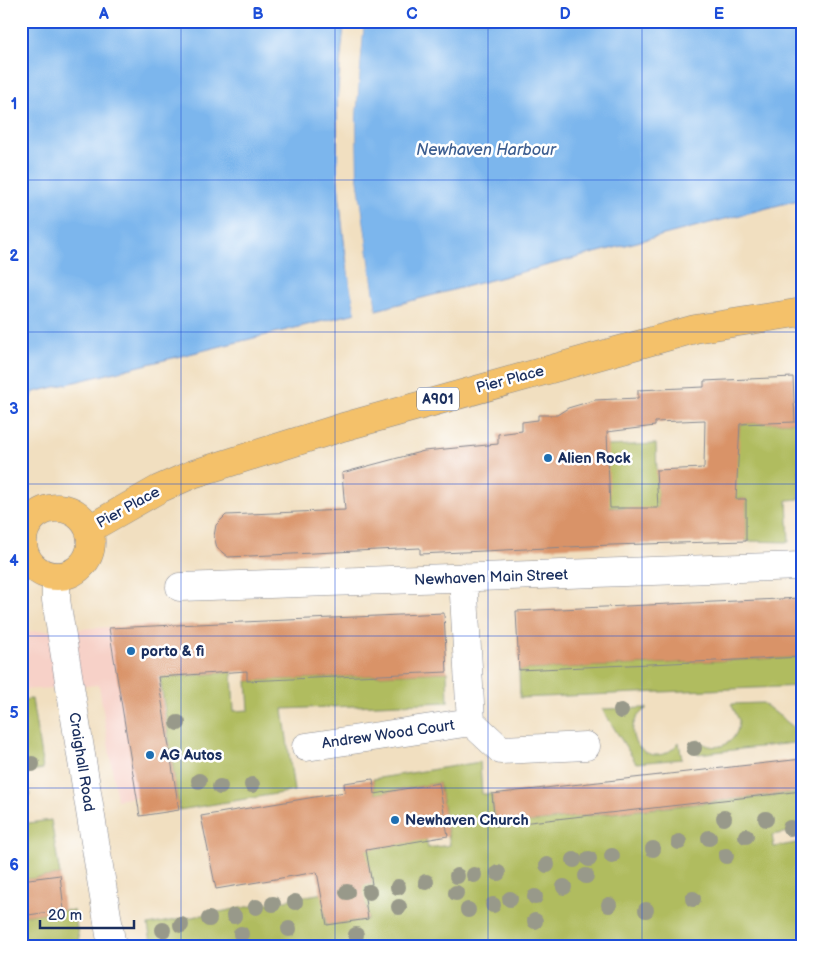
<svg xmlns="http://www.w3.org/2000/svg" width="823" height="968" viewBox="0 0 823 968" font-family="'Balsamiq Sans',sans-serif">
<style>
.built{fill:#f7d1c8}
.green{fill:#b0bc5e;stroke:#66765e;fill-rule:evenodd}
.water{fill:#7bb6ed;stroke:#4b72a6}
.pier{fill:#f1dfc0}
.building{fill:#d99368;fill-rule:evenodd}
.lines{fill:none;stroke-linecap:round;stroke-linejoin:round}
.minor-casing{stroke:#86878f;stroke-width:29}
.tertiary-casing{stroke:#86878f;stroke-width:29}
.primary-casing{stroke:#86878f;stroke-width:29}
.minor{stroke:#fff;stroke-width:28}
.tertiary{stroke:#fff;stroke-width:28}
.primary{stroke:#f4c16b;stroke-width:28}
.tree{fill:#98998a}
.grid{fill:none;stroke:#1d4ed8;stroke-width:1;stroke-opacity:0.55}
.poi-dot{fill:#1f6fb2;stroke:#fff;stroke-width:2}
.labels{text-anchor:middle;stroke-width:5;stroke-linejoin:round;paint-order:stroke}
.shield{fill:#fff;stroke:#5f6d8e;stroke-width:1}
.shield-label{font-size:14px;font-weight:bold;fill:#1b2f5e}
.street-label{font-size:15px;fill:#1b2f5e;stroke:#fff}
.poi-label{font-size:15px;font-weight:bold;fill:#1b2f5e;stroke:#fff;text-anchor:start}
.water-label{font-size:16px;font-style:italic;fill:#3d5e90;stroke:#fff}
.neatline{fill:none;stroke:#1d4ed8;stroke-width:2}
.grid-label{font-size:16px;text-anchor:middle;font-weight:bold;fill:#1d4ed8}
</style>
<rect width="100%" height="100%" fill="#fff"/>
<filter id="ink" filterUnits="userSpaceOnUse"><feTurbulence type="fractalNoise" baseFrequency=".02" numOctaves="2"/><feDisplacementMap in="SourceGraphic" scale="10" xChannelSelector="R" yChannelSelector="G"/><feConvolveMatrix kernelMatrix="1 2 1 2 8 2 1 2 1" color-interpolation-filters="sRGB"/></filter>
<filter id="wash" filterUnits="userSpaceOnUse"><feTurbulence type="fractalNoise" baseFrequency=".0096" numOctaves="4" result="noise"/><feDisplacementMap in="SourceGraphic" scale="20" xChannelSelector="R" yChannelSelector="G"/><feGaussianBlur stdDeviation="1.12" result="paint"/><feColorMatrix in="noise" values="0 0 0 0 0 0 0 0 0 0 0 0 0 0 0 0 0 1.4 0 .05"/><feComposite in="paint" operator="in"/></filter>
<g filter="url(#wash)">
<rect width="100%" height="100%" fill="#f1dfc0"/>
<path class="built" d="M151 625 176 790 117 800 99 685 21 690V632Z"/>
<path class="green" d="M795 422 798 428 800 499 787 500 789 542 746 541V499H732L740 424Z
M656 444 658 508H654L656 543 625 544 624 507 583 508 607 446Z
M802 657V686L520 698 519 670Z
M232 672 234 711 249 710 247 681 447 672 448 702 283 709 294 791 179 810 160 678Z
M32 699 43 769 26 772 30 795 21 797V700Z
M763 703 801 733 802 742 698 754V740C716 755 739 743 739 720L731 704Z
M647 708C610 733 653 777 679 742L682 759 636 763 602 709Z
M480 762 482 794H492L495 826 802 792V830L772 835 774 847 802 842V947H152L148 925 372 884 368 863 340 854 426 839 428 848 450 845 439 783 375 794 373 779ZM366 904 368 919 326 925 324 911Z
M51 820 60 875 21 880V824Z
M64 910 74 911 80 947H21V916Z"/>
<path class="water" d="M21 21H345C342 46 339 72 338 97 336 169 341 243 356 313L34 392 21 416Z
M364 21H802V199L376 310 357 176 356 117Z"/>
<path class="pier" d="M345 21H347L340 96 341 177 353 284 359 312 356 313 350 285 338 177V96Z
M362 21H364L356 117 357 176 376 310 374 311 354 176V117Z"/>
<g id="blocks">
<path class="building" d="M793 377 795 422 740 424 736 499H746V541L611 545 420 554V548L228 557 217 548 214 536 216 525 226 515 345 510 342 473 424 451 498 444V434L522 431V422L538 420V415H557L568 408 595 400 638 398V390L704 387V381ZM705 420 704 468 656 470 658 508H610L607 432 655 426V422Z
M802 598V657L519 670 516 611Z
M444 613 447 672 247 681V671L158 677 179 810 140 816 109 628Z
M802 759V791L495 826 492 794Z
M373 779 375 794 439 783 448 836 366 850 372 884 363 886 368 919 327 925 317 872 216 889 201 816 345 792 344 783Z
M60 875 64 910 21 916V880Z"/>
</g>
</g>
<g filter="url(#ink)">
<use href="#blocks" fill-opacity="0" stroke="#86878f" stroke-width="1"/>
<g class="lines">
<defs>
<path id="minor" d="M463 577 471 722 501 750 586 746
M180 587 802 566
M306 747 471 722"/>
<path id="tertiary" d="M56 576V600L112 947"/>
<path id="primary" d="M23 542a34 34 0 1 1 68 0a34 34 0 1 1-68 0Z
M89 529 159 489 193 474 343 427 695 329 802 312"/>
</defs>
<use href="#minor" class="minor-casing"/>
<use href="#tertiary" class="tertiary-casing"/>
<use href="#primary" class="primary-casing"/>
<use href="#minor" class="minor"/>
<use href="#tertiary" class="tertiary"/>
<use href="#primary" class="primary"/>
</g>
<g class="tree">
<circle cx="621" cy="711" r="8"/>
<circle cx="178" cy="723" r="8"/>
<circle cx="694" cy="748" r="8"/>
<circle cx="32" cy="764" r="8"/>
<circle cx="199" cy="781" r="8"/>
<circle cx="252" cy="785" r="8"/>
<circle cx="220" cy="787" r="8"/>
<circle cx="724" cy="818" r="8"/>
<circle cx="766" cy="819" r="8"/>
<circle cx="790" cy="828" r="8"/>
<circle cx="746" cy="836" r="8"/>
<circle cx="709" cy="838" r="8"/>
<circle cx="679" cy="842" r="8"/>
<circle cx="653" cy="849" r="8"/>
<circle cx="612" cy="856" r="8"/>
<circle cx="726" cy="856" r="8"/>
<circle cx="589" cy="859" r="8"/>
<circle cx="574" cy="860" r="8"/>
<circle cx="547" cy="865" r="8"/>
<circle cx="498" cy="873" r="8"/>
<circle cx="474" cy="875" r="8"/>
<circle cx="457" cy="876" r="8"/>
<circle cx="586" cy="876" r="8"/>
<circle cx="426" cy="882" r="8"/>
<circle cx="398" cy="887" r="8"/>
<circle cx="564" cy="887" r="8"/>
<circle cx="347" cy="892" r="8"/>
<circle cx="369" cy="892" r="8"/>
<circle cx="456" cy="893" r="8"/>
<circle cx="535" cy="897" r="8"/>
<circle cx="510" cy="899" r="8"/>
<circle cx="693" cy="899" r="8"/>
<circle cx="295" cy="902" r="8"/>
<circle cx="273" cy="904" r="8"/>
<circle cx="493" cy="905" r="8"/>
<circle cx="609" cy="905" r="8"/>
<circle cx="256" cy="907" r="8"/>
<circle cx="399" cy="907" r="8"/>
<circle cx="468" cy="910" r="8"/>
<circle cx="646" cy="910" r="8"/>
<circle cx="234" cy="916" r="8"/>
<circle cx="209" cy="919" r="8"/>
<circle cx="535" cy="921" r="8"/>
<circle cx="181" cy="925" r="8"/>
<circle cx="289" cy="929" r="8"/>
<circle cx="163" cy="930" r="8"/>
<circle cx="241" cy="934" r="8"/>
<circle cx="356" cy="935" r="8"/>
</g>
</g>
<path class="grid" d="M181 21V947M335 21V947M488 21V947M642 21V947M21 180H802M21 332H802M21 484H802M21 636H802M21 788H802"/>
<g class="poi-dot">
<circle cx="548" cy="458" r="5"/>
<circle cx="131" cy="651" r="5"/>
<circle cx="150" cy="755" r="5"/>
<circle cx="395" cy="820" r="5"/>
</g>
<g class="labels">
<rect class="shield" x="417" y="387.5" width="42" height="23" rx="4"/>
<g class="shield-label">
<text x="438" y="404">A901</text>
</g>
<g class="street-label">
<text transform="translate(510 379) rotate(-15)" y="5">Pier Place</text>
<text transform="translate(128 507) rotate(-29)" y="5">Pier Place</text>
<text transform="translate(491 577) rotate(-2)" y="5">Newhaven Main Street</text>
<text transform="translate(388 734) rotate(-8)" y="5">Andrew Wood Court</text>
<text transform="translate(82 762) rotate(81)" y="5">Craighall Road</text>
</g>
<g class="poi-label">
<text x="558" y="463">Alien Rock</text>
<text x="141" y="656">porto &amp; fi</text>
<text x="160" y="760">AG Autos</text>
<text x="405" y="825">Newhaven Church</text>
</g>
<g class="water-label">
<text x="486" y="155">Newhaven Harbour</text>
</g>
</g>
<rect width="823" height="968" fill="none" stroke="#fff" stroke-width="55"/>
<path d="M40 920v8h94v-8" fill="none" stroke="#1b2f5e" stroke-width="2.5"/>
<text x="48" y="920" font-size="15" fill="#1b2f5e" stroke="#ffffff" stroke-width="4" paint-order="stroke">20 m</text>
<rect x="28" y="28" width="768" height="912" class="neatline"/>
<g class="grid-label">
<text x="104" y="19">A</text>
<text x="258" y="19">B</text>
<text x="412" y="19">C</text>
<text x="565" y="19">D</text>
<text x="719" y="19">E</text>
<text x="14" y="109">1</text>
<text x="14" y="261">2</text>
<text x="14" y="414">3</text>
<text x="14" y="566">4</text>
<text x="14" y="718">5</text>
<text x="14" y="870">6</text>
</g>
</svg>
